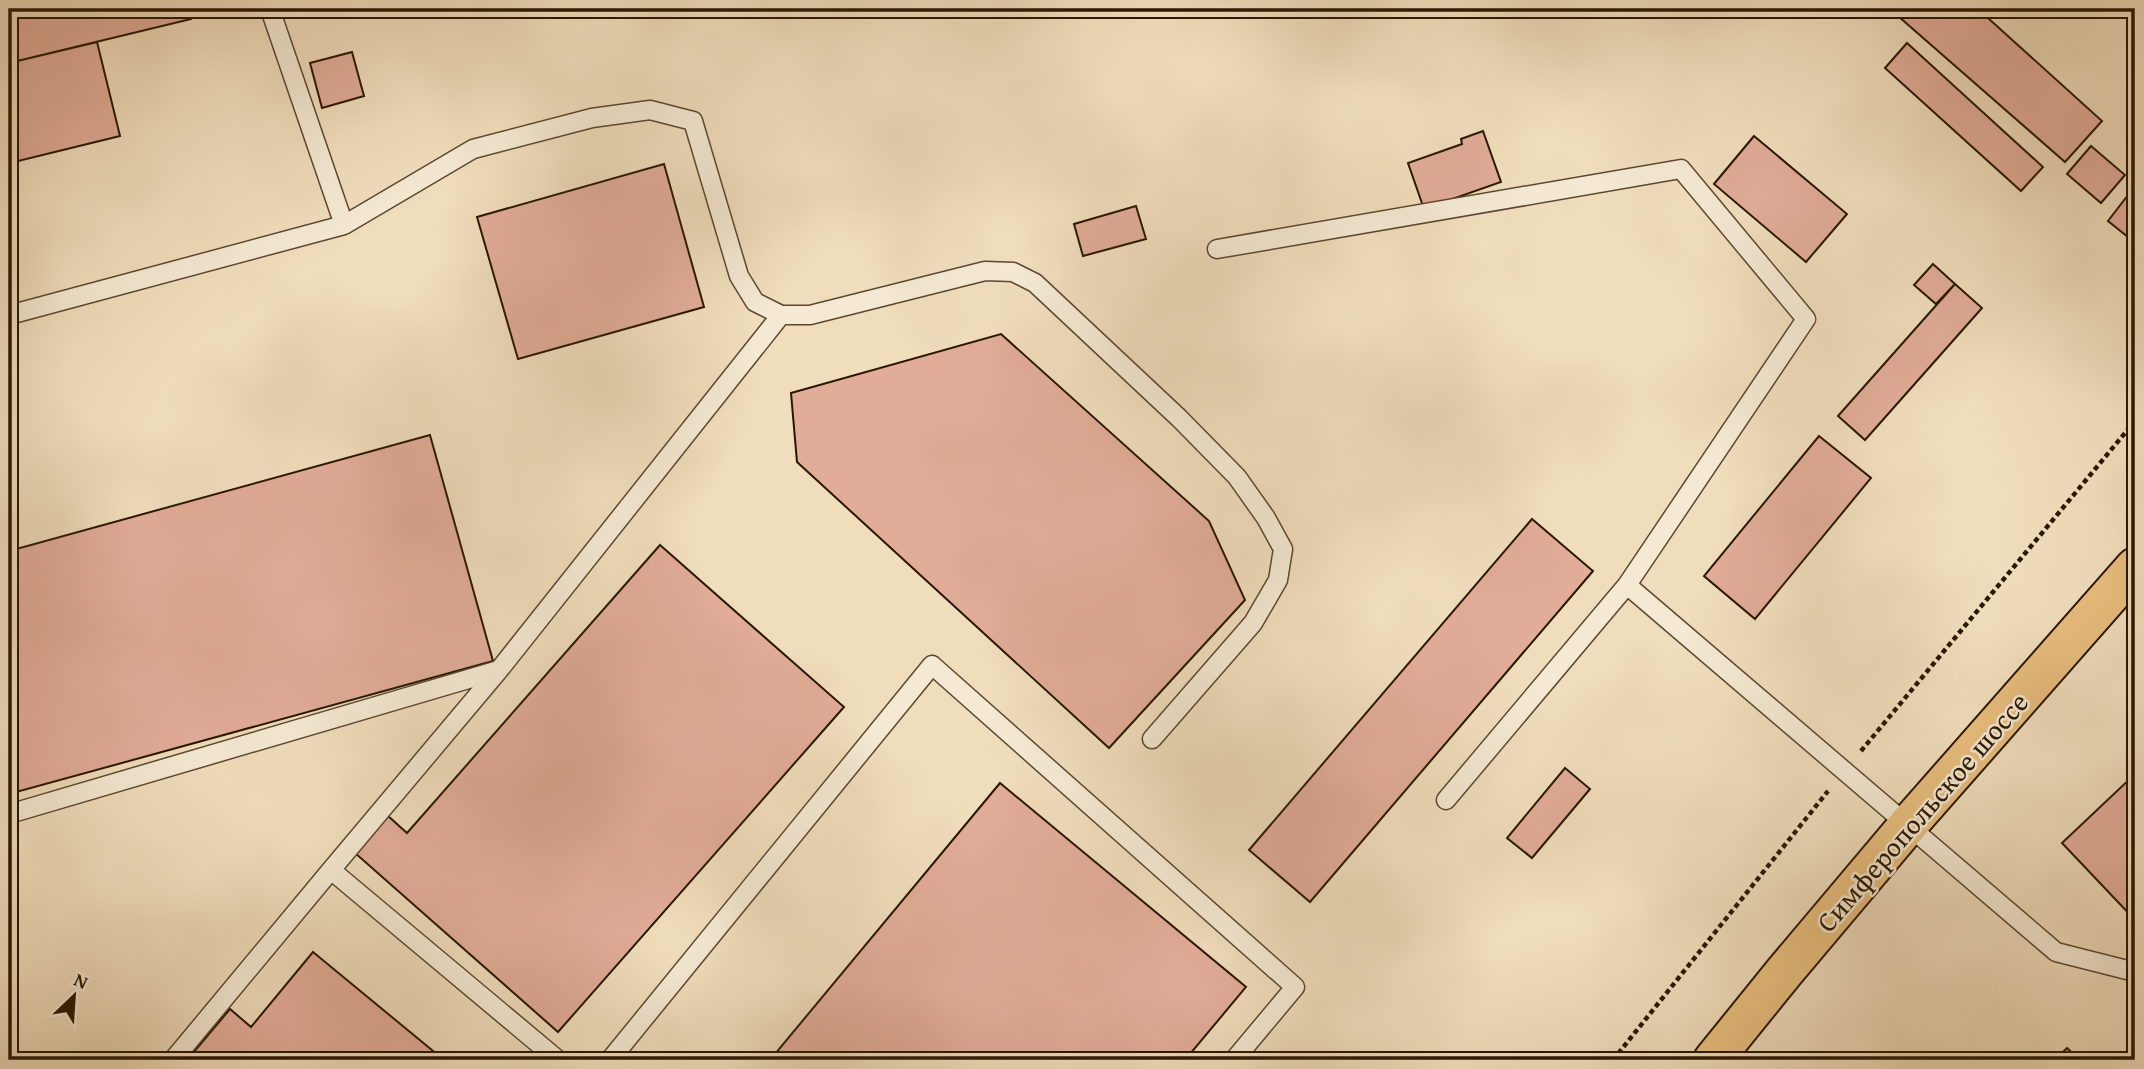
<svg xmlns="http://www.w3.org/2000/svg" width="2144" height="1069" viewBox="0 0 2144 1069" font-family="'Gentium Book Plus',serif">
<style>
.building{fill:#e1ac98;stroke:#291701;stroke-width:2}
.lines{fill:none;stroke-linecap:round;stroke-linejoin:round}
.lane-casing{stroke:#5b4830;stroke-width:21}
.primary-casing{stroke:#291701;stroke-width:42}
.path{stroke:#291701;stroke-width:4.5;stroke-dasharray:5 3.5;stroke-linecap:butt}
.lane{stroke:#f5e9d3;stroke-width:18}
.primary{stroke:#e8be7e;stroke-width:38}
.labels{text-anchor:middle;stroke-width:5;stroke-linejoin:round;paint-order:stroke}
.street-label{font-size:28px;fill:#291701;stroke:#f5e9d3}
</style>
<rect width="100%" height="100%" fill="#f0ddbc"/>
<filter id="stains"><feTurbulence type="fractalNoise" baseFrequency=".00286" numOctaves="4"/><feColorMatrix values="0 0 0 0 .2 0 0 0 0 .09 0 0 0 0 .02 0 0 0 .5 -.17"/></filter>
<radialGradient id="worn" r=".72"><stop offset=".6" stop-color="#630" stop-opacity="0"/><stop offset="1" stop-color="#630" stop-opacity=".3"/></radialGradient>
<path class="building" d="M9 9H188L191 19 9 63Z
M1890 9H1978L2102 121 2065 162Z
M97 42 120 136 10 163 9 63Z
M1907 43 2043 167 2021 191 1885 68Z
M352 52 364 96 322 108 310 63Z
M1483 131 1501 182 1424 209 1408 163 1462 144 1461 139Z
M1754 136 1847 214 1806 262 1714 184Z
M2091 146 2125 175 2101 203 2067 174Z
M664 164 704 307 518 359 477 217Z
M2135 186V238L2133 241 2108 221Z
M1136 206 1146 239 1083 256 1074 224Z
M1933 264 1955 284 1936 304 1914 285Z
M1955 284 1982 308 1865 440 1838 416Z
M1001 334 1209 521 1245 600 1109 748 797 462 791 393Z
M430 435 493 661 9 794V551Z
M1819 436 1871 478 1755 619 1704 576Z
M1532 519 1593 571 1310 902 1249 850Z
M660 545 844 707 558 1032 355 853 388 816 407 833Z
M1565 768 1590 789 1532 858 1507 838Z
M2135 774V920L2062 843Z
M1000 783 1246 987 1185 1060H770Z
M313 952 444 1060H187L230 1009 251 1027Z
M2067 1048 2080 1060H2054Z"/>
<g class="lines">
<defs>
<path id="lane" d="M344 225 473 149 592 118 650 110 693 121 739 276 755 302 781 315H810L985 271 1013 272 1035 283 1179 418 1237 477 1266 518 1283 549 1278 580 1253 623 1152 739
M1217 249 1681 169 1806 319 1627 585
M9 315 344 225 270 9
M499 670 781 315
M1446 800 1627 585 2056 952 2135 972
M9 814 499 670 331 870
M173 1060 331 870 558 1060
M610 1060 932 665 1295 987 1234 1060"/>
<path id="primary" d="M1713 1060 1785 971 1908 825 2135 567"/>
</defs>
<use href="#lane" class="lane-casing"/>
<use href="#primary" class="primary-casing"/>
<path class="path" d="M1861 751 2135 421
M1613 1060 1828 791"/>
<use href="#lane" class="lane"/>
<use href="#primary" class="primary"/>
</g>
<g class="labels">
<g class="street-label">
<text transform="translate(1922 812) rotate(-49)" y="10">Симферопольское шоссе</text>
</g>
</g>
<rect width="2144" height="1069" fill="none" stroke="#f0ddbc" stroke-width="35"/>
<rect x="10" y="10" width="2123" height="1048" fill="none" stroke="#291701" stroke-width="3.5"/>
<rect x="18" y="18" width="2109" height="1034" fill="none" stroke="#291701" stroke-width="2"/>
<g transform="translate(74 996) rotate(25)" stroke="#f5e9d3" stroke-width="5" paint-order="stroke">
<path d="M0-5L12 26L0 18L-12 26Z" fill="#291701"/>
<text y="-10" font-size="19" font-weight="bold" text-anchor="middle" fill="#291701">N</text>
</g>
<rect width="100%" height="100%" filter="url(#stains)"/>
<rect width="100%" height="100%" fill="url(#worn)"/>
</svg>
